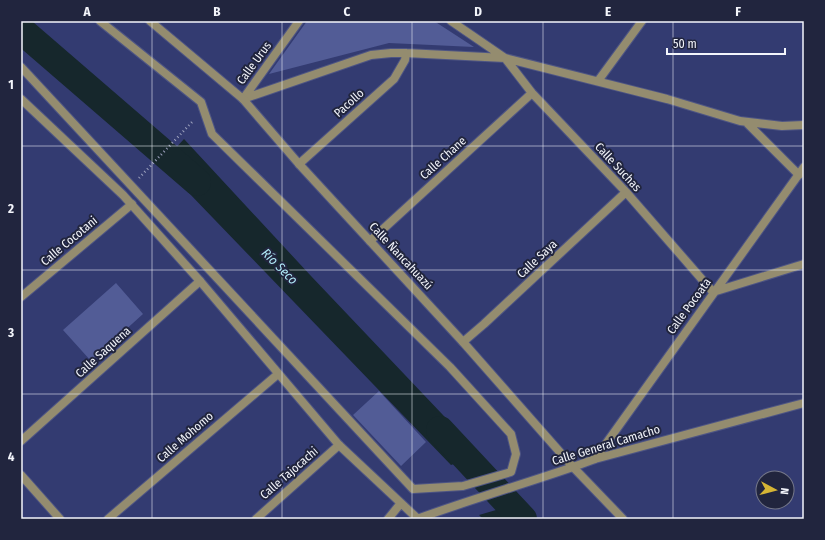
<svg xmlns="http://www.w3.org/2000/svg" width="825" height="540" viewBox="0 0 825 540" font-family="'Fira Sans Condensed',sans-serif">
<style>
.green{fill:#525c96}
.water{fill:#16272c}
.lines{fill:none;stroke-linecap:round;stroke-linejoin:round}
.river{stroke:#16272c;stroke-width:28}
.pedestrian-casing{stroke:#4e5584;stroke-width:10}
.minor-casing{stroke:#4e5584;stroke-width:10}
.tertiary-casing{stroke:#4e5584;stroke-width:10}
.path{stroke:#9ca1bd;stroke-width:2.5;stroke-dasharray:1 3;stroke-linecap:butt}
.pedestrian{stroke:#948c6f;stroke-width:8}
.minor{stroke:#948c6f;stroke-width:8}
.tertiary{stroke:#948c6f;stroke-width:8}
.grid{fill:none;stroke:#f3f5fb;stroke-width:1;stroke-opacity:0.55}
.labels{text-anchor:middle;stroke-width:4;stroke-linejoin:round;paint-order:stroke}
.street-label{font-size:12px;fill:#f3f5fb;stroke:#21253e}
.water-label{font-size:13px;font-style:italic;fill:#b0eaf8;stroke:#21253e}
.neatline{fill:none;stroke:#f3f5fb;stroke-width:1.5}
.grid-label{font-size:13px;text-anchor:middle;font-weight:bold;fill:#f3f5fb}
</style>
<rect width="100%" height="100%" fill="#333b71"/>
<path class="green" d="M307 21H434L474 47 389 43 269 74Z
M116 283 143 314 91 361 63 330Z
M379 391 426 442 401 466 353 415Z"/>
<path class="water" d="M184 139 311 276 480 454 451 465 161 164Z
M520 503 535 519H483L479 515Z"/>
<g class="lines">
<path class="river" d="M21 30 197 182
M440 430 523 519"/>
<defs>
<path id="pedestrian" d="M21 67 413 489 463 486 511 472 516 454 511 434 450 367 212 134 201 102 100 21"/>
<path id="minor" d="M451 21 505 58 532 93 626 192 713 292 804 264
M598 81 642 21
M243 99 371 55 391 53H406L505 58 667 99 740 121 782 126 804 125
M243 99 299 21
M746 122 799 175
M299 164 394 79 405 60 406 53
M370 241 532 93
M21 297 132 204
M463 342 484 324 626 192
M21 441 200 281
M595 459 804 167
M573 467 595 459 804 403
M21 475 60 519
M108 519 278 374
M256 519 339 445"/>
<path id="tertiary" d="M150 21 243 99 299 164 463 342 573 467 623 519
M21 99 123 195 200 281 339 445 418 519
M388 519 401 503
M417 519C469 500 521 485 573 467"/>
</defs>
<use href="#pedestrian" class="pedestrian-casing"/>
<use href="#minor" class="minor-casing"/>
<use href="#tertiary" class="tertiary-casing"/>
<path class="path" d="M139 178 194 120"/>
<use href="#pedestrian" class="pedestrian"/>
<use href="#minor" class="minor"/>
<use href="#tertiary" class="tertiary"/>
</g>
<path class="grid" d="M152 21V519M282 21V519M412 21V519M543 21V519M673 21V519M21 146H804M21 270H804M21 394H804"/>
<g class="labels">
<g class="street-label">
<text transform="translate(254 63) rotate(-54)" y="4">Calle Urus</text>
<text transform="translate(349 103) rotate(-42)" y="4">Pacollo</text>
<text transform="translate(443 158) rotate(-42)" y="4">Calle Chane</text>
<text transform="translate(618 167) rotate(47)" y="4">Calle Suchas</text>
<text transform="translate(69 241) rotate(-40)" y="4">Calle Cocotani</text>
<text transform="translate(401 256) rotate(47)" y="4">Calle Ñancahuazú</text>
<text transform="translate(537 259) rotate(-43)" y="4">Calle Saya</text>
<text transform="translate(689 306) rotate(-54)" y="4">Calle Pocoata</text>
<text transform="translate(103 352) rotate(-42)" y="4">Calle Saquena</text>
<text transform="translate(185 437) rotate(-41)" y="4">Calle Mohomo</text>
<text transform="translate(606 445) rotate(-17)" y="4">Calle General Camacho</text>
<text transform="translate(289 473) rotate(-41)" y="4">Calle Tajocachi</text>
</g>
<g class="water-label">
<text transform="translate(280 266) rotate(45)" y="5">Río Seco</text>
</g>
</g>
<rect width="825" height="540" fill="none" stroke="#21253e" stroke-width="44"/>
<g transform="translate(775 490) rotate(97)"><circle r="19" fill="#21253e" stroke="#75788a"/>
<path d="M0-3L7 15L0 10L-7 15Z" fill="#d5b535"/>
<text y="-6" font-size="11" font-weight="bold" text-anchor="middle" fill="#f3f5fb">N</text>
</g>
<path d="M667 48v6h118v-6" fill="none" stroke="#f3f5fb" stroke-width="2"/>
<text x="673" y="48" font-size="12" fill="#f3f5fb" stroke="#21253e" stroke-width="3" paint-order="stroke">50 m</text>
<rect x="22" y="22" width="781" height="496" class="neatline"/>
<g class="grid-label">
<text x="87" y="16">A</text>
<text x="217" y="16">B</text>
<text x="347" y="16">C</text>
<text x="478" y="16">D</text>
<text x="608" y="16">E</text>
<text x="738" y="16">F</text>
<text x="11" y="89">1</text>
<text x="11" y="213">2</text>
<text x="11" y="337">3</text>
<text x="11" y="461">4</text>
</g>
</svg>
